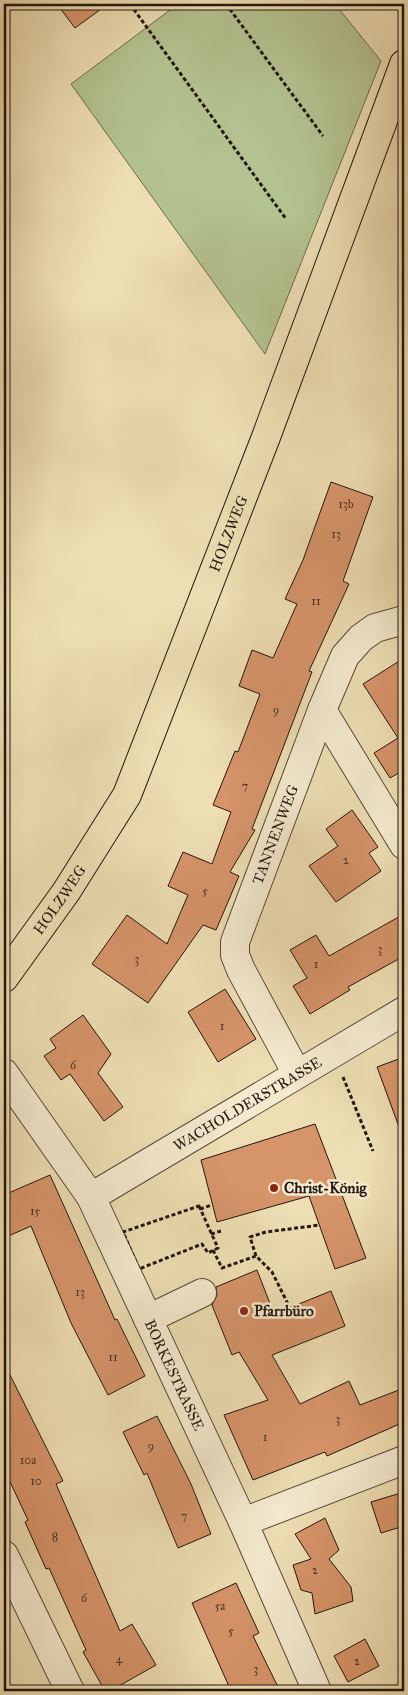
<svg xmlns="http://www.w3.org/2000/svg" width="408" height="1695" viewBox="0 0 408 1695" font-family="'IM FELL Great Primer',serif">
<style>
.green{fill:#b3c290;stroke:#6b6c50}
.building{fill:#d69469;stroke:#231610}
.lines{fill:none;stroke-linecap:round;stroke-linejoin:round}
.minor-casing{stroke:#564839;stroke-width:30}
.major-casing{stroke:#231610;stroke-width:30}
.path{stroke:#231610;stroke-width:3;stroke-dasharray:4 2.5;stroke-linecap:butt}
.minor{stroke:#f4eace;stroke-width:28}
.major{stroke:#eedeb3;stroke-width:28}
.poi-dot{fill:#8f2418;stroke:#f4eace;stroke-width:2}
.labels{text-anchor:middle;stroke-width:5;stroke-linejoin:round;paint-order:stroke}
.number-label{font-size:12px;fill:#503626}
.street-label{font-size:15px;fill:#231610;stroke:#f4eace}
.poi-label{font-size:15px;font-weight:bold;fill:#231610;stroke:#f4eace;text-anchor:start}
</style>
<rect width="100%" height="100%" fill="#eedeb3"/>
<filter id="stains"><feTurbulence type="fractalNoise" baseFrequency=".004" numOctaves="4"/><feColorMatrix values="0 0 0 0 .2 0 0 0 0 .09 0 0 0 0 .02 0 0 0 .5 -.17"/></filter>
<radialGradient id="worn" r=".72"><stop offset=".6" stop-color="#630" stop-opacity="0"/><stop offset="1" stop-color="#630" stop-opacity=".3"/></radialGradient>
<path class="green" d="M178 4H335L381 61 265 354 71 84Z"/>
<path class="building" d="M57 4H108L75 28Z
M331 482 373 497 343 581 349 584 309 671 312 672 252 829 255 830 230 872 239 876 216 930 203 925 148 1003 92 964 127 915 167 944 188 895 168 886 183 852 212 864 231 812 213 805 235 751 238 752 260 694 239 686 252 650 273 658 297 604 285 599 303 560Z
M404 658V770L390 778 374 753 398 738 363 684Z
M352 810 378 847 369 853 381 871 336 902 309 866 338 846 326 829Z
M404 914V956L348 987 350 990 310 1014 293 986 307 978 290 950 316 935 329 956Z
M225 989 256 1039 218 1062 188 1012Z
M83 1015 111 1054 98 1073 123 1107 104 1121 70 1074 61 1080 44 1056 56 1048 50 1039Z
M404 1057V1135H402L377 1067Z
M315 1124 366 1258 335 1269 309 1196 217 1222 201 1160Z
M50 1175 115 1320 117 1319 145 1376 108 1395 71 1323 31 1226 4 1238V1195Z
M257 1270 274 1314 331 1291 345 1326 272 1355 300 1404 349 1381 360 1405 404 1388V1422L327 1456 325 1452 253 1480 224 1415 268 1400 239 1352 232 1355 212 1305 217 1295 216 1287Z
M4 1363 63 1481 56 1484 120 1631 132 1624 156 1665 110 1691H105L83 1652 86 1650 49 1568 46 1569 25 1522 28 1520 4 1469Z
M157 1416 191 1484 211 1534 178 1548 147 1473 144 1475 123 1432Z
M404 1492V1526L381 1533 371 1502Z
M325 1518 339 1550 329 1559 351 1587 353 1601 315 1614 312 1593 301 1590 293 1565 311 1559 295 1534Z
M236 1583 259 1633 253 1636 280 1691H231L192 1603Z
M365 1639 379 1666 348 1682 334 1656Z"/>
<g class="lines">
<defs>
<g id="minor">
<path d="M322 710 404 845"/>
<path id="s1" d="M4 1073 91 1197 243 1522 317 1691"/>
<path id="s2" d="M297 1074 241 970 235 955V942L322 710 345 656 361 638 375 628 404 620"/>
<path id="s3" d="M91 1197 404 1011"/>
<path d="M148 1319 202 1293"/>
<path d="M243 1522 404 1460"/>
<path d="M4 1555 70 1691"/>
</g>
<g id="major">
<path id="s4" d="M4 978 66 892 127 795 266 437 404 64"/>
</g>
</defs>
<use href="#minor" class="minor-casing"/>
<use href="#major" class="major-casing"/>
<path class="path" d="M130 4 286 219
M226 4 323 136
M343 1077 373 1151
M4 1134 9 1127
M199 1206 218 1248 208 1253 202 1244 139 1269 123 1232Z
M200 1209 212 1205
M211 1234 221 1231
M213 1250 222 1268 256 1256 272 1272 290 1308
M256 1256 250 1237 266 1232 320 1225"/>
<use href="#minor" class="minor"/>
<use href="#major" class="major"/>
</g>
<g class="poi-dot">
<circle cx="274" cy="1188" r="5"/>
<circle cx="244" cy="1311" r="5"/>
</g>
<g class="labels">
<g class="number-label">
<text x="346" y="508">13b</text>
<text x="336" y="538">13</text>
<text x="316" y="605">11</text>
<text x="276" y="714">9</text>
<text x="245" y="790">7</text>
<text x="346" y="864">2</text>
<text x="205" y="895">5</text>
<text x="380" y="953">3</text>
<text x="137" y="963">3</text>
<text x="316" y="968">1</text>
<text x="222" y="1030">1</text>
<text x="73" y="1069">6</text>
<text x="35" y="1215">15</text>
<text x="80" y="1296">13</text>
<text x="113" y="1361">11</text>
<text x="338" y="1423">3</text>
<text x="265" y="1441">1</text>
<text x="151" y="1450">9</text>
<text x="28" y="1464">10a</text>
<text x="36" y="1485">10</text>
<text x="184" y="1520">7</text>
<text x="55" y="1541">8</text>
<text x="315" y="1574">2</text>
<text x="84" y="1602">6</text>
<text x="220" y="1610">5a</text>
<text x="231" y="1635">5</text>
<text x="119" y="1663">4</text>
<text x="357" y="1665">2</text>
<text x="256" y="1673">3</text>
</g>
<g class="street-label">
<text dy="5" stroke="none"><textPath href="#s4" startOffset="501">HOLZWEG</textPath></text>
<text dy="5" stroke="none"><textPath href="#s2" startOffset="262">TANNENWEG</textPath></text>
<text dy="5" stroke="none"><textPath href="#s4" startOffset="96">HOLZWEG</textPath></text>
<text dy="5" stroke="none"><textPath href="#s3" startOffset="182">WACHOLDERSTRASSE</textPath></text>
<text dy="5" stroke="none"><textPath href="#s1" startOffset="348">BORKESTRASSE</textPath></text>
</g>
<g class="poi-label">
<text x="284" y="1193">Christ-König</text>
<text x="254" y="1316">Pfarrbüro</text>
</g>
</g>
<rect width="408" height="1695" fill="none" stroke="#eedeb3" stroke-width="20"/>
<rect x="5" y="5" width="398" height="1685" fill="none" stroke="#231610" stroke-width="2.5"/>
<rect x="10" y="10" width="388" height="1675" fill="none" stroke="#231610"/>
<rect width="100%" height="100%" filter="url(#stains)"/>
<rect width="100%" height="100%" fill="url(#worn)"/>
</svg>
